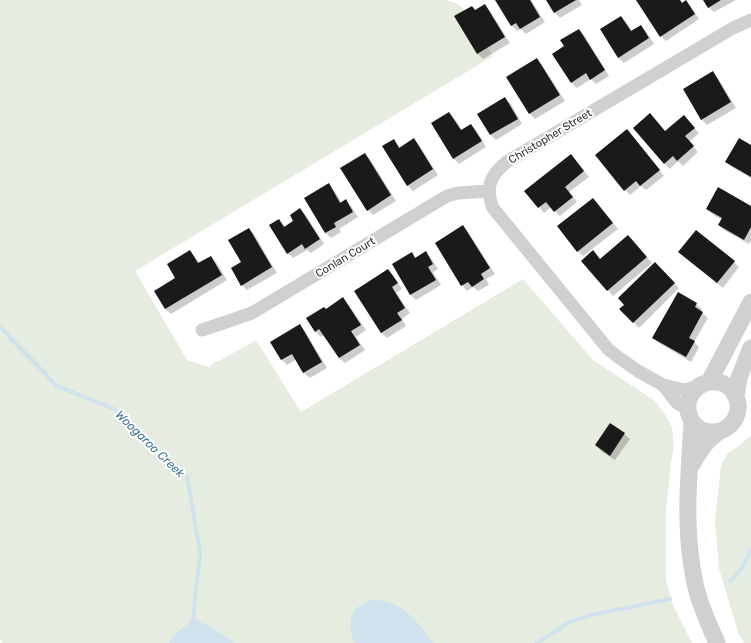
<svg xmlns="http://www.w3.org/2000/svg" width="751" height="643" viewBox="0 0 751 643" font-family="Rubik,sans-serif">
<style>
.green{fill:#e6ecdf}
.water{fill:#cfe2ee}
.shadow{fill:#0003}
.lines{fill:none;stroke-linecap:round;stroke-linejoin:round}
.stream{stroke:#cfe2ee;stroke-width:4}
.building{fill:#1a1a1a}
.minor{stroke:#d0d0d0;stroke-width:13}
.tertiary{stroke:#d0d0d0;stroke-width:17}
.labels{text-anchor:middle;stroke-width:4;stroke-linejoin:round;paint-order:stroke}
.street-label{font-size:11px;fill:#333;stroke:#fff}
.water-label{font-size:12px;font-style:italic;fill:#3f7597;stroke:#fff}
</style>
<rect width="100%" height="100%" fill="#fff"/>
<path class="green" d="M0 0H446L460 5 493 56 135 271 187 360 209 367 217 361H219L256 340 301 412 523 279 593 360 655 401 666 416 672 427 674 445 671 463 666 509V580L673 605 692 643H2L0 638Z
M751 435V643H744L738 632 719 569 715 520 721 466 728 453 739 446Z"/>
<path class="water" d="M371 600C379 600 388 601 396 605 407 610 427 632 433 643H355C349 633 348 616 357 608 361 605 367 602 371 600Z
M193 619 211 627 234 643H169L173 636Z"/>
<path class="shadow" d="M496 0H531L545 22 526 34 521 29 517 31 512 26Z
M547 0H579L582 5 560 18 555 13Z
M638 0H680L683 4 686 1 691 7 699 19 666 41 661 36Z
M704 0H736L714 12 708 7Z
M485 5 490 11 510 43 483 59 478 54 456 17 472 7 476 11Z
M621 17 626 22 632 31 641 26 646 31 654 44 624 63 618 58Z
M579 30 584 35 609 76 596 84 591 79 577 88 571 82 566 47Z
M537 59 542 65 565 101 535 119 530 114 508 78Z
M713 73 718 78 736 108 707 125 702 120 684 90Z
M505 98 511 104 522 124 496 140 490 134Z
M449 113 454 118 462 130 471 125 476 130 486 147 459 164 454 159 432 124Z
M689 122 699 133 689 142 698 152 683 166 678 161 670 169 664 163Z
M632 136 664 176 646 190 641 186 630 195 625 190Z
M394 140 401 148 414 140 419 145 438 175 413 191 408 186 383 147Z
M751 146V178L732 167 727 162Z
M365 154 370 159 396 201 373 215 368 210Z
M576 161 589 177 569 192 577 202 560 216 551 207 544 213 526 191Z
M329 185 334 190 342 203 345 201 351 206 358 217 339 229 341 232 331 238 326 233 306 199Z
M593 199 598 204 618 229 583 256 578 251Z
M751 207V241L749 244 724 230 719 225 722 220 712 214 707 209Z
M300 209 305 214 324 244 311 253 307 250 293 258 288 253 279 220 285 227 295 221Z
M463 226 468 232 495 274 486 279 489 285 478 291 473 287 467 291 462 285 436 243Z
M249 229 254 234 277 273 247 290 242 285V263Z
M633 241 652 263 613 296 582 261 601 260Z
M190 251 195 257 200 264 211 257 216 262 227 280 171 314 165 309 177 278Z
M425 252 431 258 438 269 433 272 441 285 416 300 411 295 393 265 412 254 416 258Z
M685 257 734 262 739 267 723 288Z
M655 264 679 288 639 328 621 309 625 305Z
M388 270 393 275 402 289 396 293 410 313 402 319 406 326 387 338 382 333 355 291Z
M343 299 348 304 366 330 356 337 365 350 345 363 339 358 324 334 321 337 315 331Z
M696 304 702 309 700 311 708 318 694 342 699 347 691 362 659 343 653 338Z
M300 325 305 331 327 368 310 378 304 373 297 359 287 365 282 360 272 342Z
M624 434 630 439 615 460 601 451 596 445Z"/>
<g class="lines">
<path class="stream" d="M0 327 57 386 114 409 187 476 200 552 193 619 195 624
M730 581 740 571 751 550
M537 643 570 622 596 614 670 599"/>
</g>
<path class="building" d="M495 0H530L540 17 520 29 516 23 511 26Z
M546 0H576L554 13Z
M636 0H680L682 3 686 0 695 14 660 37Z
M703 0H721L708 8Z
M485 4 505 37 477 54 454 16 472 6 475 10Z
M621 16 631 31 641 25 649 38 618 58 600 29Z
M579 29 605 70 590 80 586 73 571 83 552 54 564 46 560 40Z
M537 58 560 95 529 114 506 77Z
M713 71 731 102 701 120 683 89Z
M505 97 518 119 490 135 477 114Z
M449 112 461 130 471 124 482 141 453 159 431 123Z
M650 113 665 131 684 115 695 128 685 136 694 146 677 161 673 156 664 164 633 128Z
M627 129 660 170 640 186 636 181 624 191 595 155Z
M414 138 433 169 407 186 382 146 394 139 399 148Z
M739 138 751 145V177L725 162Z
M365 153 391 195 367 211 340 168Z
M571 154 584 171 565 187 573 197 554 212 546 202 538 208 524 191Z
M329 183 340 203 346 199 353 212 334 223 336 227 325 233 304 198Z
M718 187 751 206V227L744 240 718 225 722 218 706 209Z
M593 198 613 223 577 252 557 226Z
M300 208 320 239 305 249 302 244 287 254 269 225 279 219 284 227 293 221 290 215Z
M463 225 490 268 481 274 484 279 472 287 468 282 461 286 435 243Z
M249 228 272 267 241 286 231 268 241 262 228 240Z
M696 230 735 261 717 283 678 252Z
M628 235 647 257 607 291 581 261 593 250 600 259Z
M190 250 198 263 211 256 222 275 165 309 154 291 175 278 167 264Z
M426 251 433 264 428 267 436 280 410 295 392 264 412 252 415 258Z
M655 262 675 283 633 323 619 309 624 305 618 298Z
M388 269 398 283 392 287 405 308 397 313 402 320 381 333 354 291Z
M678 292 697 303 695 307 703 312 689 338 695 341 686 357 652 338Z
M343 297 361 325 351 331 360 345 339 358 319 329 315 332 306 318 324 307 326 309Z
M300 324 322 362 303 373 292 354 281 360 270 342Z
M610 423 625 433 610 456 595 445Z"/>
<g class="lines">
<path class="minor" d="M202 330 226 322 252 313 447 196 458 193 488 191
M663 385 677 403 688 409
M698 386 684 390 663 385 638 371 618 357 608 349 493 208C485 187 490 175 508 161L733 28 751 20"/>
<path class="tertiary" d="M709 382 751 302
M736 397 739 378 746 360 751 348
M692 422C689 477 683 528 695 583 699 604 709 624 717 643
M691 466C696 458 701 448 708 441 711 438 716 434 720 431 722 430 726 429 728 427 737 420 741 407 736 397 727 375 696 378 689 399 685 412 692 427 705 431 710 433 715 432 720 431"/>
</g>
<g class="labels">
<g class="street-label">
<text transform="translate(550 136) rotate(-31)" y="4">Christopher Street</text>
<text transform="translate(345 257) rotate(-31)" y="4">Conlan Court</text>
</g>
<g class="water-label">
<text transform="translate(150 444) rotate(44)" y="4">Woogaroo Creek</text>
</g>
</g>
</svg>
